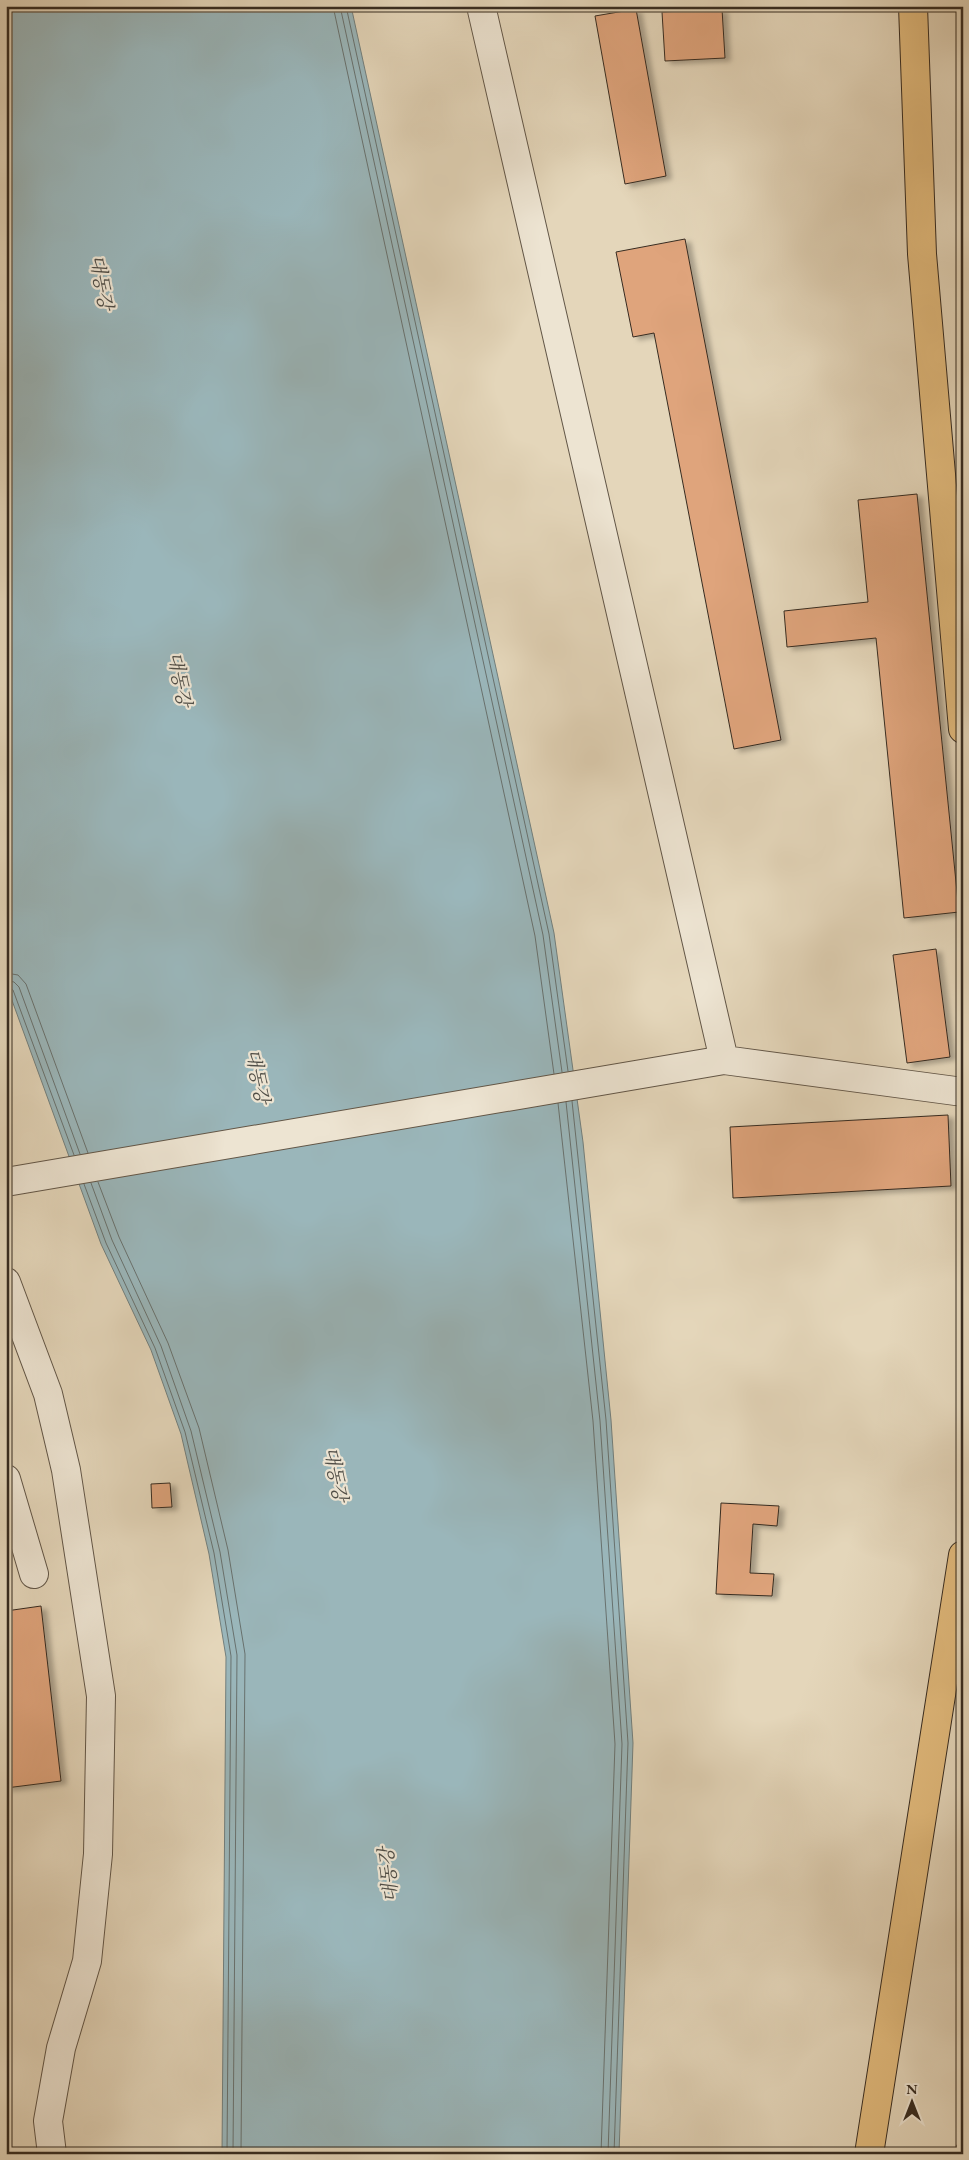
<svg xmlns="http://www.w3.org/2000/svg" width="969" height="2160" viewBox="0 0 969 2160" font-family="'EB Garamond','Noto Serif KR',serif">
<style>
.water{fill:#9ab6ba;stroke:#727f7d}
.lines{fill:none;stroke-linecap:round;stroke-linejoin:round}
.shore{stroke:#68716e;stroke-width:1}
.building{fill:#dfa47c;stroke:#372c21;filter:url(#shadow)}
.minor-casing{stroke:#625647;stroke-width:30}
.primary-casing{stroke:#372c21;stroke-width:30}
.minor{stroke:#ede4d2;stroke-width:28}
.primary{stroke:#e2bb7d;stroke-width:28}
.rail{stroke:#372c21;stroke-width:4;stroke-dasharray:9 9;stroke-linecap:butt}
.labels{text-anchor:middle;stroke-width:4.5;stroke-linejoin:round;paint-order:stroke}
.water-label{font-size:19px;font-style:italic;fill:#504e47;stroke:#ede4d2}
</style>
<defs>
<filter id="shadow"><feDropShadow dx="5.5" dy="3" stdDeviation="2.5" flood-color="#0004"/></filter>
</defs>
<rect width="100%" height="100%" fill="#e4d6ba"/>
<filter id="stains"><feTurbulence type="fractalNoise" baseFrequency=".004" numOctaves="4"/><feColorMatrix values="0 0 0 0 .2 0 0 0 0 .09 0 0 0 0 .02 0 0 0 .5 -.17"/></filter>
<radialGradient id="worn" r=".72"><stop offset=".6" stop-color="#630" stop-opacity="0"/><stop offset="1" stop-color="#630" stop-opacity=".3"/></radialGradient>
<path class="water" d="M6 6H351L554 933 583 1142 611 1420 633 1743 619 2154H222L226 1657 209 1554 181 1434 151 1350 101 1244 6 984Z"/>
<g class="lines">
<path class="shore" d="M333 6 535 936 554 1074
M340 6 543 935 562 1072
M346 6 549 934 568 1071
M6 973 18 975 26 984 88 1153
M6 980 14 982 19 987 80 1154
M6 986 13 990 74 1155
M572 1101 606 1420 628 1743 614 2154
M566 1102 600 1421 622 1744 608 2154
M558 1103 593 1421 615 1744 601 2154
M98 1182 119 1237 168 1343 199 1428 228 1550 245 1654 241 2154
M91 1183 112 1240 161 1346 191 1431 220 1552 237 1655 233 2154
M84 1184 106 1243 155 1348 185 1432 214 1553 231 1656 227 2154"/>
</g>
<path class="building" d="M636 9 666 176 625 184 595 16Z
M722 9 725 58 665 61 662 12Z
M685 239 781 740 734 749 654 333 633 337 616 252Z
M917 494 959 912 904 918 876 638 787 647 784 611 868 602 858 500Z
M936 949 950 1057 907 1063 893 955Z
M948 1115 951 1186 733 1198 730 1127Z
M170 1483 172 1507 152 1508 151 1484Z
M721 1503 779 1506 777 1526 753 1524 750 1573 774 1574 772 1596 716 1594Z
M41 1606 61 1781 6 1788V1717L11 1716 6 1679V1611Z"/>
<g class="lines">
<defs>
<path id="minor" d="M481 6 724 1060 963 1092
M6 1182 724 1060
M6 1282 48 1394 66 1470 101 1696 98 1854 87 1961 61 2048 48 2121 52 2154
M6 1479 34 1574"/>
<path id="primary" d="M913 6 922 254 963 729
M869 2154 963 1555"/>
</defs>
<use href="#minor" class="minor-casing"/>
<use href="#primary" class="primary-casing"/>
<use href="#minor" class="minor"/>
<use href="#primary" class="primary"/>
<path class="rail" d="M957 2154 963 2109"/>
</g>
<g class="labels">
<g class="water-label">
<text transform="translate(102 282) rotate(80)" y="7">대동강</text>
<text transform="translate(180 679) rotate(79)" y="7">대동강</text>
<text transform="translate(258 1076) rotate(79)" y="7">대동강</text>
<text transform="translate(336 1474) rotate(79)" y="7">대동강</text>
<text transform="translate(388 1875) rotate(-96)" y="7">대동강</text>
</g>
</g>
<rect width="969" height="2160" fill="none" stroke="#e4d6ba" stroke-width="25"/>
<rect x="8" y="8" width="954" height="2145" fill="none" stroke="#372c21" stroke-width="2.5"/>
<rect x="12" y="12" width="944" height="2135" fill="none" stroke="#372c21"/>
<g transform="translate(912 2102)" stroke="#ede4d2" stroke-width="4" paint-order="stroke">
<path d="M0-4L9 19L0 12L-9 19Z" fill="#372c21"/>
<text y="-8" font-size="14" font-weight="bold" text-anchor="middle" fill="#372c21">N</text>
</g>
<rect width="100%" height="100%" filter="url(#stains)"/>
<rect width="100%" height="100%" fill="url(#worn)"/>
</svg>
